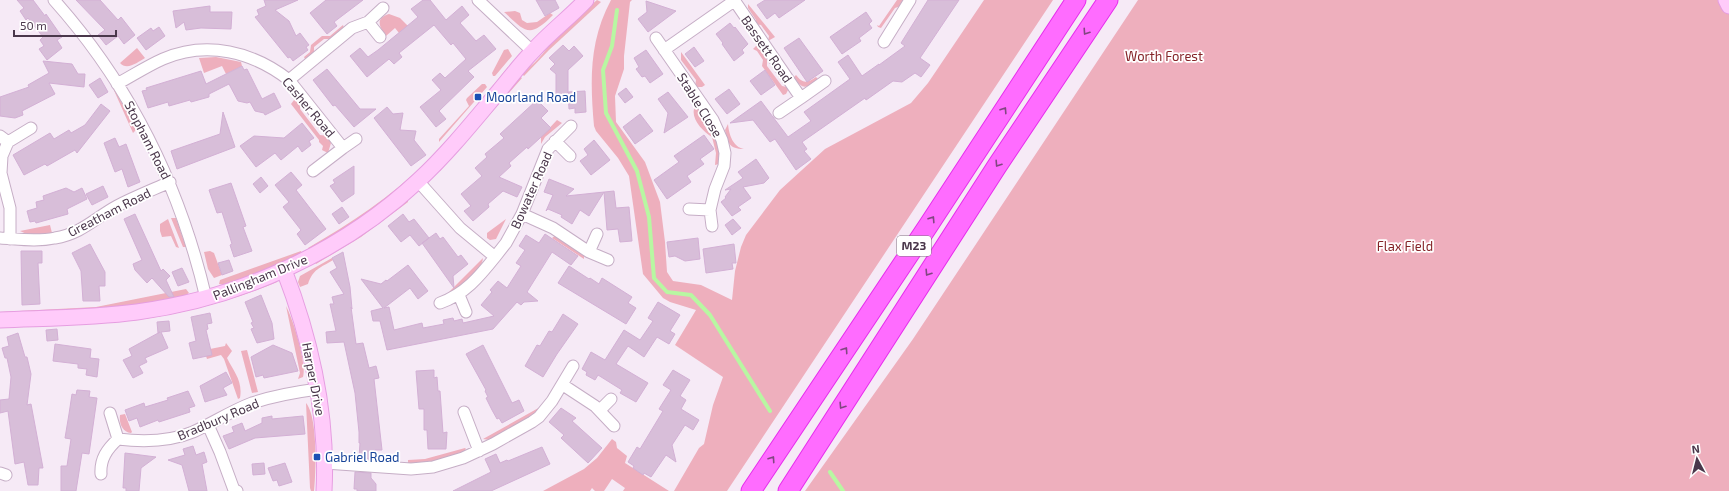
<svg xmlns="http://www.w3.org/2000/svg" width="1729" height="491" viewBox="0 0 1729 491" font-family="'Exo 2',sans-serif">
<style>
.green{fill:#eeafbd}
.lines{fill:none;stroke-linecap:round;stroke-linejoin:round}
.stream{stroke:#b8f7a2;stroke-width:4}
.building{fill:#d8bed9;stroke:#d3b0d5}
.street-casing{stroke:#c6aec6;stroke-width:13}
.secondary-casing{stroke:#e69ee1;stroke-width:17}
.highway-casing{stroke:#e62eec;stroke-width:21}
.street{stroke:#fff;stroke-width:11}
.secondary{stroke:#ffcbfa;stroke-width:15}
.highway{stroke:#ff6cff;stroke-width:19}
.oneway{stroke:#804781}
.transit-dot{fill:#1a4fb4;stroke:#fff;stroke-width:1.5}
.labels{text-anchor:middle;stroke-width:3.5;stroke-linejoin:round;paint-order:stroke}
.shield{fill:#fff;stroke:#807381;stroke-width:1}
.shield-label{font-size:12px;font-weight:bold;fill:#4a374b}
.street-label{font-size:13px;fill:#4a374b;stroke:#fff}
.park-label{font-size:13px;fill:#842327;stroke:#fff}
.transit-label{font-size:13px;fill:#164399;stroke:#fff;text-anchor:start}
</style>
<rect width="100%" height="100%" fill="#f6eaf6"/>
<path class="green" d="M597 0 601 2 549 50 524 76 522 74C527 68 533 65 538 59 544 53 548 46 554 40 567 26 582 13 597 0Z
M611 0H632L630 2 624 56V69L615 96 616 122 645 162 660 202 665 242 667 272 673 281 701 285 732 300 735 271 741 247 746 235 780 190 825 149 911 103 928 83 984 0H1053L727 491H674L699 448 704 444 713 405 723 377 675 345 696 310 670 302 663 298 643 274 629 176 618 158 596 131 594 126C590 81 589 41 611 0Z
M897 0H903L901 6 895 8 881 28 878 27 877 25 879 26Z
M1138 0H1729V491H805L913 339Z
M748 4 775 37 768 41 769 36 761 25 755 24 756 20 748 8Z
M515 11 520 13 522 20 527 23 537 22 550 13 553 15C529 39 526 32 504 12Z
M389 14 400 18 410 28 399 33 395 28 386 36C379 27 375 18 389 14Z
M343 25 344 28 331 39H324L314 47V53L305 59 304 57 310 52 311 45 322 36H330Z
M756 46H759L767 59V66L782 86 787 87 788 90 786 94 783 95 762 66 763 60 757 51 753 49Z
M137 48 145 58C138 62 127 71 120 63Z
M508 49 512 56 495 76H493L492 73 504 50Z
M681 52 705 85 702 87H695L696 80 681 60Z
M216 57 241 62 242 66 226 74 222 66 204 73 199 58Z
M508 67 511 69 428 164 372 212 310 251 308 248C351 223 391 197 426 162 456 132 482 99 508 67Z
M796 75C803 84 807 83 816 77L819 80C806 88 803 91 794 77Z
M519 76 522 78 440 171 439 169Z
M482 84H485L487 87 439 142V139L469 106 466 100 467 98Z
M112 86 137 129 133 133Z
M294 100 301 102 300 109 320 135 328 136 331 143 328 153 322 150 323 146 319 142V140L291 104Z
M696 105 704 117 703 123 709 133 715 135 720 152 719 164 715 165 716 153 712 137C702 131 688 116 696 105Z
M557 120 562 123 545 137 541 144V137Z
M728 124C729 135 733 147 744 149 729 149 728 143 725 130Z
M408 199V202L361 237 316 264 314 261Z
M171 218H176L186 247H183Z
M168 219 179 248 176 247 171 236 162 237 160 231V224Z
M506 219 496 239 490 240 487 238V233Z
M50 225 52 233 29 235 20 231Z
M556 235 584 255V259L552 238Z
M210 251 214 253 222 275 214 278 208 269 204 252Z
M301 251 302 255 271 268 224 285 219 284 220 280Z
M332 258 333 260C320 268 313 269 308 284L300 287 298 282 300 276Z
M483 258C482 273 458 288 446 295Z
M274 281 277 282C229 302 182 314 131 321L130 318Z
M186 289 189 293 181 298 112 309 0 315V312L96 307Z
M286 306C293 319 307 363 303 377L298 379 300 373Z
M226 343 232 351 227 358C234 372 243 381 240 398L238 399 224 359 221 355 207 359 206 356 210 349 225 346Z
M247 350 258 392 252 393 241 351Z
M306 403C318 417 316 472 314 491H311L310 488Z
M542 406 533 416 490 440 483 439Z
M125 414 132 432 131 433C122 432 119 423 120 415Z
M612 439 616 442 617 448 627 456 625 463 669 491H623L625 488 612 479 604 491H595L592 488 590 491H543L584 469 597 458Z
M465 448 466 449C457 461 421 464 408 464V460L425 459Z"/>
<g class="lines">
<path class="stream" d="M617 10 612 46 603 70 606 113 637 171 649 217 654 278 667 292 691 295 710 315 770 411
M830 472 843 491"/>
</g>
<path class="building" d="M17 0H33L45 16 46 14 62 37 57 40 62 48 47 60 39 49 44 46 40 40 43 37 28 18 26 20 20 11 24 8Z
M76 0H100L118 20 121 17 135 35 124 44 118 36 106 45 98 35 105 30Z
M264 0H298L275 10 289 21 296 36 300 33 309 45 306 47 308 50 293 61 290 57 288 58 255 17 259 15 257 10 266 6Z
M326 0H363L334 22 337 26 327 34 310 13Z
M423 0H430L446 20 462 6 469 15 460 23 476 41 484 35 496 49 468 71 474 77 439 111 446 119 436 127 420 107 441 90 432 80 440 73 445 78 466 59 453 43 451 45 434 25 399 53 402 57 394 64 389 59 367 77 350 56 360 48 368 57 378 50 418 17 411 9Z
M536 0H555L559 8 545 16Z
M765 0H805L779 18 775 13 767 19 757 5Z
M928 0H959L920 58 930 65 921 77 915 73 902 82 893 81 869 98 866 100 865 98 802 142 807 149 804 151 811 159 796 170 775 139 770 142 753 120 730 123 761 101 788 137 811 121 804 112 850 79 838 62 848 55 862 76 879 64V65L905 46 901 43Z
M646 1 676 11 648 32 638 19 647 12Z
M210 6V12H232L231 29 201 28 186 30 184 22 176 28 173 11Z
M866 12 872 21 869 24 872 28 859 38 861 41 842 54 830 37Z
M730 23 734 28 735 27 748 44 742 50 744 53 734 61 722 44 723 43 716 34Z
M159 27 165 36 146 50 137 38 151 28 153 31Z
M799 38 823 71 807 82 784 48Z
M563 45 569 51 574 46 583 56 568 70V92L585 91 586 112 575 113V108L569 109 568 92 564 96H556V74L550 69 555 64 549 58Z
M694 47 704 61 695 67 685 54Z
M646 50 663 74 650 83 645 76 642 77 636 69 639 67 634 58Z
M43 61 72 64 78 74H85L84 87 49 83 55 94 22 111 23 115 15 118 0 116V97L29 87 28 85 49 73Z
M242 66 244 70 247 69 262 99 274 93 281 107 265 115 264 113 255 111 250 102 247 103 238 101 229 84 209 94V97L191 102 190 100 169 106 168 102 148 108 142 91 147 90 146 88 201 71 206 84Z
M327 69 360 109H376L354 127 335 105 333 106 313 80Z
M765 70 775 85 761 95 750 81Z
M100 78 108 92 98 98 89 85Z
M626 88 633 97 625 103 618 94Z
M729 89 740 104 727 114 715 99Z
M668 92 688 117 664 133 668 113 658 99Z
M537 100 548 111 541 118 551 128 528 149 527 147 509 163 511 166 499 177 522 187 517 197 503 191 488 204 489 207 473 221 464 211 471 206 461 194 482 176 475 168 487 157 485 154 504 138 500 134Z
M101 104 110 111 77 153 75 150 47 166 45 164 24 175 13 155 50 133 54 139 69 130 71 133 85 125Z
M387 107 393 114 403 113 400 130 416 131 414 140 426 155 411 166 374 118Z
M223 112 235 147 177 169 171 151 220 134Z
M640 114 653 131 635 144 623 127Z
M302 123 314 138 309 141 311 145 302 152 298 146 281 160 275 153 256 167 240 146 254 136 284 138Z
M704 135 714 149 700 159 704 164 687 176 691 182 667 199 654 180 679 162 674 156Z
M115 138 119 147 126 144 140 182 128 187 122 169 115 172 104 143Z
M594 140 610 160 591 175 580 161 588 155 584 149Z
M756 159 769 178 764 183 743 187 751 198 738 207 741 210 732 216 721 202 726 198 725 197 731 189 725 190 743 178 738 172Z
M354 166V194L342 202 330 186 335 183 333 180Z
M291 172 302 185 296 190 326 229 305 245 297 234 301 230 283 207 289 202 275 185Z
M261 177 268 186 260 193 253 184Z
M549 179 574 189 566 196 614 191 616 208 629 207 632 241 620 242 618 229 607 230 604 192 589 216 580 210 572 224 561 217 562 215 548 209 546 211 553 195 544 192Z
M231 183 246 226 243 227 252 251 234 257 230 245 232 244 222 212 217 213 209 190Z
M103 186 108 197 92 205 86 194Z
M66 188 74 192 82 188 87 199 67 209 68 214 36 223 35 221 30 222 27 211 37 208 36 202 44 200 43 196Z
M342 207 349 217 339 224 332 214Z
M135 214 161 271 163 269 170 276 166 280 174 297H169L152 278 147 283 135 270 133 264 142 260 124 219Z
M403 214 409 222 414 219 429 238 419 246 410 235 401 242 388 226Z
M733 219 741 228 732 235 725 225Z
M436 233 440 239 443 237 458 257 461 255 468 264 453 276 454 288 422 243Z
M545 234 578 256 571 265 552 252 527 292 538 301 524 302 521 305 517 302 493 329 387 350 380 321H373L371 311 383 308 361 279 381 284 386 280 387 281 408 265 428 291 418 299 410 288 384 308 389 307 394 330 422 323 423 328 444 324 443 320 453 318 454 321 462 319 463 323 494 316 481 305 492 292 490 290 498 281 507 288 521 266 516 263 525 250 519 246 526 235 539 243Z
M698 238 700 259 685 261 675 256 669 257 667 242Z
M90 244 105 272V286H99L100 301H83L81 271 72 253Z
M734 244 736 263H732L733 269 706 273 703 249Z
M21 251H42V263H38L40 304 22 305Z
M343 252 350 287 352 309 351 307 356 344 363 343 369 368 376 366 379 378 374 379 382 450H375L374 455H372V459L359 458 360 443H359V432L355 393 344 342 327 343 326 332 336 331 330 304H334L332 297 344 294 330 272 337 268 332 258Z
M229 260 233 271 222 275 218 263Z
M569 266 589 279 590 278 599 284 602 278 632 297 628 303 636 308 626 324 558 283Z
M182 268 189 282 178 286 172 272Z
M261 295 272 323 274 339 257 343 251 329 254 328 251 323 253 322 245 302Z
M658 302 680 315 670 331 675 334 669 344 657 337 644 357 628 346 616 364 648 383 636 402 620 393 622 390 598 375 595 380 586 375 587 372 582 369 591 352 605 360 624 330 640 340 653 321 648 318Z
M210 313 212 323 207 324 208 329 206 330 212 355 193 359 189 343 196 341 191 317Z
M563 314 578 324 557 354 543 377 525 366 537 345 540 346 549 331 552 332Z
M169 321 170 331 161 332 168 348 145 358 147 362 139 366 143 373 133 378 123 360 132 356 129 349 160 332 158 333 157 322Z
M57 329 58 340 47 341 46 330Z
M18 333 25 357H27L31 374 27 405 31 404 43 468H39L38 485H28L24 462 15 464 8 411 0 413V400L9 399 11 377 7 358H5L2 348 9 346 7 337Z
M55 344 91 349 90 358 99 359 97 377 86 375 87 369 78 368V364L53 361Z
M273 345 292 353 298 371 264 378 263 375 256 377 251 357Z
M483 345 512 403 519 400 524 411 502 423 499 418 497 419 492 410 486 398 488 397 485 391 486 390 466 354Z
M434 370V378L437 377 438 391H440L443 433 447 432 446 449H428L427 430H424V409H419L416 371Z
M673 370 690 380 680 396 686 400 681 409 699 420 693 430 685 425 672 445 676 462 666 455 651 477 644 473 643 475 633 468 634 466 628 462 637 447 640 449 663 411 659 409 671 390 663 385Z
M226 372 232 383 223 388 227 395 205 402 200 386Z
M77 390 90 391 89 397 97 398 89 454 82 453 76 491H61V466H67L71 439 65 438 69 414 72 394 76 395Z
M188 391 195 406 189 408 190 412 159 422 158 420 140 427 137 418 129 421 125 410 144 403 145 407 168 400 167 398Z
M561 408 576 418 572 421 602 448 588 463 561 438 564 435 549 422Z
M272 416V419L303 416 305 434 255 438 229 449 223 436 234 432 232 427 242 423 245 431 262 423V418Z
M193 446 196 455 204 452 207 462 202 464 207 491H189L182 465 168 460 185 455 183 449Z
M542 447 550 464 491 491H453L491 472 485 459 496 454 500 463 507 460 508 461Z
M125 453 156 457 141 468 139 491H126V488H123Z
M264 463 265 474 253 475 252 464Z
M285 463 292 482 279 486 277 480 273 481 268 468Z
M355 472 371 473V478L376 484V491H357V489H354Z"/>
<g class="lines">
<defs>
<path id="street" d="M54 0C130 85 180 187 206 298
M478 0 532 51
M734 0 801 98 779 113
M368 22 380 37
M656 38 713 120 722 140 725 153 724 166 715 189 710 210
M884 42 910 0
M664 50 734 1
M289 80 352 28 368 22 383 8
M117 84C132 76 147 66 163 59 207 40 253 52 289 80L343 148 313 171
M801 98 825 81
M0 136 8 142
M555 141 570 156
M343 148 356 139
M418 181 460 228 495 257 506 243 522 214 548 149 571 126
M689 209 710 210 712 226
M522 214 553 228 589 252 608 260
M0 238C18 239 37 242 55 238 81 234 95 218 117 206 134 197 152 190 170 182
M10 239V208L1 173 2 156 8 142 31 128
M589 252 597 234
M459 295 466 312
M440 303C465 294 479 277 495 257
M563 385 595 406 614 426
M600 410 611 399
M464 412 479 451
M110 413 118 439
M208 425 220 452 234 490 237 491
M325 463 411 469 433 467 463 458 493 444 532 422 539 417 552 401 573 366
M0 473 6 475
M101 474C100 459 107 449 118 439 143 442 169 442 193 432 213 423 231 411 252 403 273 396 295 392 318 389"/>
<path id="secondary" d="M1726 0 1729 6
M284 270C311 340 328 415 324 491
M0 320C46 318 92 318 137 312 241 298 342 252 419 180 448 153 473 122 499 91 510 78 521 63 533 51 549 33 569 18 586 0"/>
<path id="highway" d="M751 491 928 226 1076 0
M788 491 997 166 1108 0"/>
</defs>
<use href="#street" class="street-casing"/>
<use href="#secondary" class="secondary-casing"/>
<use href="#highway" class="highway-casing"/>
<use href="#street" class="street"/>
<use href="#secondary" class="secondary"/>
<use href="#highway" class="highway"/>
</g>
<defs><path id="oneway-chevron" d="M-2-3.5L2.5 0L-2 3.5" fill="none" stroke-width="1.6" stroke-linecap="round" stroke-linejoin="round"/></defs>
<g class="oneway">
<use href="#oneway-chevron" transform="translate(1086 32) rotate(124)"/>
<use href="#oneway-chevron" transform="translate(1004 110) rotate(-57)"/>
<use href="#oneway-chevron" transform="translate(998 164) rotate(123)"/>
<use href="#oneway-chevron" transform="translate(932 219) rotate(-57)"/>
<use href="#oneway-chevron" transform="translate(928 273) rotate(123)"/>
<use href="#oneway-chevron" transform="translate(845 350) rotate(-56)"/>
<use href="#oneway-chevron" transform="translate(842 406) rotate(123)"/>
<use href="#oneway-chevron" transform="translate(772 459) rotate(-56)"/>
</g>
<g class="transit-dot">
<rect x="474" y="93" width="8" height="8" rx="2"/>
<rect x="313" y="453" width="8" height="8" rx="2"/>
</g>
<g class="labels">
<rect class="shield" x="897" y="236" width="34" height="20" rx="3"/>
<g class="shield-label">
<text x="914" y="250">M23</text>
</g>
<g class="street-label">
<text transform="translate(767 49) rotate(55)" y="5">Bassett Road</text>
<text transform="translate(700 105) rotate(58)" y="5">Stable Close</text>
<text transform="translate(309 107) rotate(50)" y="5">Casher Road</text>
<text transform="translate(148 140) rotate(63)" y="5">Stopham Road</text>
<text transform="translate(531 190) rotate(-66)" y="5">Bowater Road</text>
<text transform="translate(109 212) rotate(-27)" y="5">Greatham Road</text>
<text transform="translate(260 277) rotate(-22)" y="5">Pallingham Drive</text>
<text transform="translate(314 379) rotate(79)" y="5">Harper Drive</text>
<text transform="translate(218 419) rotate(-23)" y="5">Bradbury Road</text>
</g>
<g class="park-label">
<text x="1164" y="61">Worth Forest</text>
<text x="1405" y="251">Flax Field</text>
</g>
<g class="transit-label">
<text x="486" y="102">Moorland Road</text>
<text x="325" y="462">Gabriel Road</text>
</g>
</g>
<g transform="translate(1697 459) rotate(353)" stroke="#ffffff" stroke-width="3" paint-order="stroke">
<path d="M0-3L7 15L0 10L-7 15Z" fill="#4a374b"/>
<text y="-6" font-size="11" font-weight="bold" text-anchor="middle" fill="#4a374b">N</text>
</g>
<path d="M14 30v6h102v-6" fill="none" stroke="#4a374b" stroke-width="2"/>
<text x="20" y="30" font-size="12" fill="#4a374b" stroke="#ffffff" stroke-width="3" paint-order="stroke">50 m</text>
</svg>
